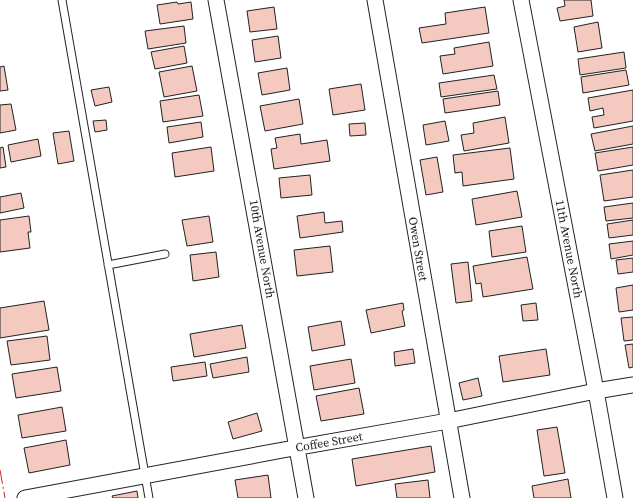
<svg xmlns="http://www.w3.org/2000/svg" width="633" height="498" viewBox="0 0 633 498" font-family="'Source Serif 4',serif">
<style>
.building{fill:#f3c9c0;stroke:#222}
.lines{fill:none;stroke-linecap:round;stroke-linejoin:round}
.service-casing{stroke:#222;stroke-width:9}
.minor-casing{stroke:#222;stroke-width:17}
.service{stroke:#fff;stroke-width:7}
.minor{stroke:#fff;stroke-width:15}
.power{stroke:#c62828;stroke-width:1;stroke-dasharray:14 3 2 3;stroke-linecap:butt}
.labels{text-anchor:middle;stroke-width:3;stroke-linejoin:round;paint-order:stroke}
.street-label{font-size:12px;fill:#222;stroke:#fff}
</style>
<rect width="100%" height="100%" fill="#fff"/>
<path class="building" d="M564 0H591L593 16 560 21 557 8 565 6Z
M177 2 178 4 191 2 193 19 160 24 157 5Z
M274 7 277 29 250 32 247 11Z
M485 7 489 33 422 43 419 28 446 24 445 13Z
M598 22 602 48 578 52 574 27Z
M184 26 186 43 148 49 145 31Z
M278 36 281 58 255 62 252 40Z
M489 42 493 66 443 74 440 56 455 54 454 48Z
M184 46 187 63 155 69 151 52Z
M624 52 626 68 580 75 578 59Z
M4 66 8 90 0 91V67Z
M192 66 197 91 164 97 159 72Z
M287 68 290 90 262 95 258 73Z
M626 70 629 85 583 93 581 77Z
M494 75 497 89 441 97 439 83Z
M361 84 365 110 333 115 329 89Z
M109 87 112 102 95 106 91 90Z
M633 90V121L594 128 592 117 604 115 603 108 590 111 588 98Z
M498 91 500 105 445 113 443 99Z
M199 95 203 116 163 122 160 101Z
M299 99 303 124 265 131 260 106Z
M11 104 16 130 0 133V105Z
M505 117 509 143 464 151 461 135 474 133 473 123Z
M106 120 107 130 95 132 93 121Z
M445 121 449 141 426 145 423 125Z
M201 122 203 137 169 143 167 127Z
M365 123 366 135 350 136 349 124Z
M633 126V144L595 151 591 134Z
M69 131 74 161 58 164 53 133Z
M300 134 301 144 327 140 330 161 274 169 271 149 277 148 275 138Z
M38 139 41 156 11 162 8 145Z
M3 147 6 167 0 168V148Z
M211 147 214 171 175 177 172 153Z
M633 147V165L598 171 595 153Z
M510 148 514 179 463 186 462 172 455 173 453 155Z
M437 157 443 192 426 195 420 160Z
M633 170V197L604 201 600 175Z
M310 175 312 195 281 198 279 178Z
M517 191 522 217 476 225 472 199Z
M21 193 24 208 0 213V197Z
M633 203V218L606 221 604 207Z
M324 212 325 223 342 221 343 232 300 238 297 216Z
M29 216 31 232H28L30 248 0 252V220Z
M209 216 213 242 187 246 182 220Z
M633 220V235L609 238 607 224Z
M522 226 526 252 492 257 489 231Z
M633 241V255L611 259 609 244Z
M330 246 333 272 297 276 294 250Z
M216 252 219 277 193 281 190 255Z
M527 257 533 289 483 297 481 283 476 284 473 266Z
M633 258V272L618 274 616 260Z
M468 262 472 301 456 303 451 264Z
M633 285V310L619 312 616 288Z
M44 301 49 330 0 338V308Z
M403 303 404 310 402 311 405 326 371 333 366 310Z
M536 303 538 320 523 321 521 305Z
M633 317V340L624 341 621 318Z
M341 321 345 345 312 351 308 327Z
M242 325 246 348 194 357 190 334Z
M47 336 50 360 11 365 7 341Z
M633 344V367L629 368 625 345Z
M413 349 415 363 395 366 394 352Z
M546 349 550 375 503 382 499 356Z
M247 357 249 372 213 378 210 364Z
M351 359 355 383 314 390 310 366Z
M205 362 207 376 173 381 171 367Z
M57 367 61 391 16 398 12 374Z
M478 378 482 396 463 400 459 383Z
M359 388 364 414 321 421 316 396Z
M62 407 66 431 22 438 18 415Z
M257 413 262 431 233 439 228 422Z
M557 427 565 473 544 476 537 430Z
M66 440 70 465 29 473 24 448Z
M431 446 435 472 356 486 352 459Z
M268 475 271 498H238L235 480Z
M568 479 571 498H534L532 486Z
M428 480 430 498H397L395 484Z
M137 491 138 498H113L112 496Z"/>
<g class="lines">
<defs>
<path id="service" d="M62 0 149 498
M108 265 165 254"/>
<path id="minor" d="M216 0 306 498
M375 0 462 498
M521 0 596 391 615 498
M25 498 283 450 448 421 596 391 633 385"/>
</defs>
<use href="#service" class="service-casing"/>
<use href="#minor" class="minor-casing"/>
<use href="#service" class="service"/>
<use href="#minor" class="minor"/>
<path class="power" d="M0 470 5 498"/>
</g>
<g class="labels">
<g class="street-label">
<text transform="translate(262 249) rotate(80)" y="4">10th Avenue North</text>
<text transform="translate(418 249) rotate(80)" y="4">Owen Street</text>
<text transform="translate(569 249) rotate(79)" y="4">11th Avenue North</text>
<text transform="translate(329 442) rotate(-10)" y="4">Coffee Street</text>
</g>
</g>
</svg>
